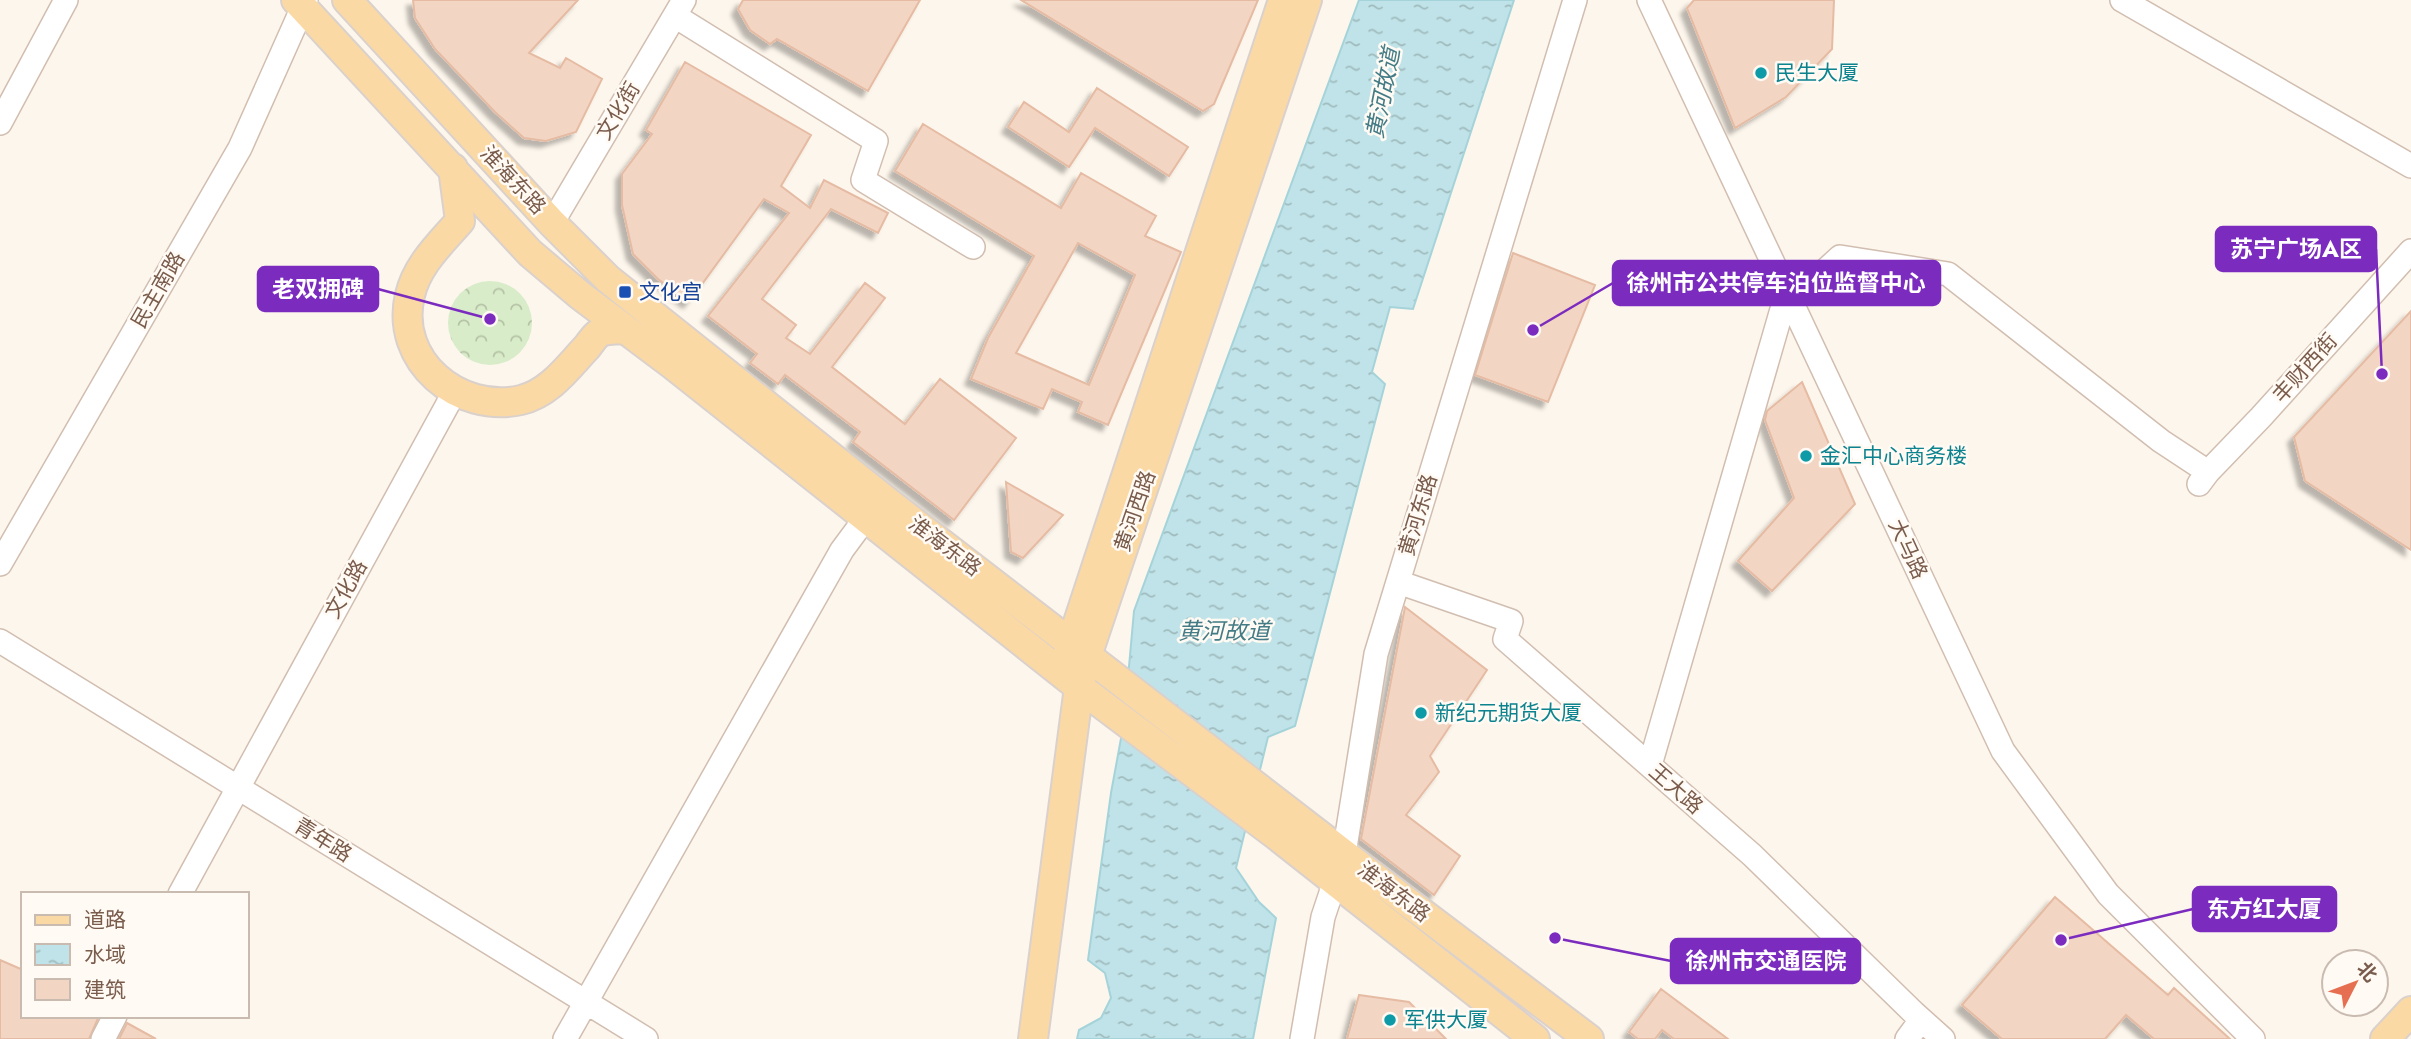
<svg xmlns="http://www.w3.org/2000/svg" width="2411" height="1039" viewBox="0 0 2411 1039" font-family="Jost,'Noto Sans SC',sans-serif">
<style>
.park{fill:url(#park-crowns)}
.water{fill:url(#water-ripples);stroke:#a5d3da;stroke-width:2}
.building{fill:#f3d5c3;stroke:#e6bba3;stroke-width:2;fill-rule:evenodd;filter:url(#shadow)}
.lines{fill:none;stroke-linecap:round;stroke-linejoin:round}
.minor-casing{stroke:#d1beb0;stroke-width:26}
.major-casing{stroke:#dad1cd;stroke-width:32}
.minor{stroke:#fff;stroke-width:23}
.major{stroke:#fbd9a5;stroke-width:28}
.culture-dot{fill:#0f9aa8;stroke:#fffaf3;stroke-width:2.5}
.transit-dot{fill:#1a4fb4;stroke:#fffaf3;stroke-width:2.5}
.labels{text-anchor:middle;stroke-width:5;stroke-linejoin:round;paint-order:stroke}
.culture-label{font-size:21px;fill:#0d838f;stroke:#fffaf3;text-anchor:start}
.street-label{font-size:21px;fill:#7a5c4d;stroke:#fffaf3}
.transit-label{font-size:21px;fill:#164399;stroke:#fffaf3;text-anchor:start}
.water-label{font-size:23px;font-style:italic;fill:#437c86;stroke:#fffaf3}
.leader{fill:none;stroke:#7b2cbf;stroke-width:2.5}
.callout-dot{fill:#7b2cbf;stroke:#fffaf3;stroke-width:2.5}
.callout{fill:#7b2cbf;stroke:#7b2cbf;stroke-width:2.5}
.callout-label{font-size:23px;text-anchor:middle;font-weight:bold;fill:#fff}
</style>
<defs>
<pattern id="park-crowns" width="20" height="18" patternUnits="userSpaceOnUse" patternTransform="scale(1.75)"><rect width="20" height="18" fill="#d8ecc9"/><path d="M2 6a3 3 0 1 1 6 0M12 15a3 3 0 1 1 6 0" fill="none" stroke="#b4c2a5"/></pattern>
<pattern id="water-ripples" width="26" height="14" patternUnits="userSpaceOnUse" patternTransform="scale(1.75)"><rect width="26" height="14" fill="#bfe3e8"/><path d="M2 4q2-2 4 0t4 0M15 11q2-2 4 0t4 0" fill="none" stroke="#a0bbbe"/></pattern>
<filter id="shadow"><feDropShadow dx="-6" dy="6" stdDeviation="2" flood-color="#0004"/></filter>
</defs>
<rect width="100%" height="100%" fill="#fdf6ec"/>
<path class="park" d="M448 323a42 42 0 1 1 84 0a42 42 0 1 1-84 0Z"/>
<path class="water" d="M1359 0H1514L1413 309 1390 307 1372 372 1385 384 1295 726 1268 737 1236 868 1259 902 1276 918 1253 1039H1077L1079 1030 1101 1018 1111 998 1105 973 1088 960 1111 793 1124 722 1134 611Z"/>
<path class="building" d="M413 0H578L529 53 560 68 566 58 602 79 576 132 546 141 524 138 495 112 435 49 415 18Z
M743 0H920L868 91 777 39 770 44 750 30 738 9Z
M1021 0H1258L1214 104 1203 111Z
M1694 0H1834L1832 49 1786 97 1735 128 1687 8Z
M685 62 811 135 781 186 810 208 824 180 888 213 878 233 831 209 762 299 796 325 786 338 810 354 865 283 885 298 832 367 905 424 940 379 1016 438 954 520 853 442 860 432 785 375 778 384 750 363 757 354 708 316 789 213 764 199 689 302 658 279 633 254 622 205V174L652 134 646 130Z
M1097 88 1188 147 1169 176 1095 128 1069 167 1008 127 1024 102 1069 132Z
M923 124 1061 208 1081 173 1156 216 1145 236 1181 252 1108 425 1078 412 1082 402 1052 389 1043 409 971 379 988 338 1034 256 895 171ZM1078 243 1135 275 1089 385 1016 353Z
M1513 253 1595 285 1548 402 1475 375Z
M2411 311V550L2305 481 2294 437Z
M1802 382 1855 504 1772 591 1738 561 1794 498 1765 420 1767 411Z
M1006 482 1063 515 1023 558 1011 552Z
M1405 607 1487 670 1430 756 1439 772 1406 815 1460 856 1434 895 1361 839Z
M2055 897 2168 995 2174 988 2230 1039H2154L2126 1015 2105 1039H2002L1962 1005Z
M0 960 23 970V1016H99L89 1039H0Z
M1661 989 1728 1039H1674L1662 1030 1655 1039H1638L1629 1032Z
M1359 995 1409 1002 1446 1039H1347Z
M127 1023 156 1039H119Z"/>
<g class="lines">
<defs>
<path id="minor" d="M1649 0 2003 751 2108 894 2253 1039
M2122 0 2411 166
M675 16 876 141 863 180 973 247
M0 123 66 0
M552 223 684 0
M1791 302 1840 257 1948 274 2161 441 2208 472
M2199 484 2208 472 2261 417 2411 251
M0 564 240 148 306 0
M1398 582 1511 621 1505 639 1752 855 1914 1013 1943 1039
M0 641 646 1039
M1650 765 1787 292
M180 894 455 391
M103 1039 115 1016
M565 1039 842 550 865 519
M1302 1039 1323 917 1344 854 1376 654 1575 0
M1907 1039 1921 1020"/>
<path id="major" d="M296 0 530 253 581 296 673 365 1079 687 1276 835 1535 1039
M347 0 552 223 608 279 889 503 1344 854 1589 1039
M453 168 460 221C440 244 417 265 410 295 394 361 459 414 521 400 550 393 568 367 587 347 591 342 596 334 601 332 608 329 616 330 623 329
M1066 659 1283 0
M1033 1039 1079 687 1087 656 1307 0
M2385 1039 2411 1011"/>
</defs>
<use href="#minor" class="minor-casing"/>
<use href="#major" class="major-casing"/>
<use href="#minor" class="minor"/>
<use href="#major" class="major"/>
</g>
<g class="culture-dot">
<circle cx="1761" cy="73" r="7"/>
<circle cx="1806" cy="456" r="7"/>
<circle cx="1421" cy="713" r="7"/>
<circle cx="1390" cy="1020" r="7"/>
</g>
<rect class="transit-dot" x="618" y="285" width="14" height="14" rx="3.5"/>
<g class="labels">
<g class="culture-label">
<text x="1775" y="80">民生大厦</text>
<text x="1820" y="463">金汇中心商务楼</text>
<text x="1435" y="720">新纪元期货大厦</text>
<text x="1404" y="1027">军供大厦</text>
</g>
<g class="street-label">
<text transform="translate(618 111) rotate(-59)" y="7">文化街</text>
<text transform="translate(513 180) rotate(47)" y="7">淮海东路</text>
<text transform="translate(158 290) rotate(-60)" y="7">民主南路</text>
<text transform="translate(2305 368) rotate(-48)" y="7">丰财西街</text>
<text transform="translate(1135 511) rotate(-71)" y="7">黄河西路</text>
<text transform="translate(1418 515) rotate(-73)" y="7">黄河东路</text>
<text transform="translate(945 546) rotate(37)" y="7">淮海东路</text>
<text transform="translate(1908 549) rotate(65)" y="7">大马路</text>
<text transform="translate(346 589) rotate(-61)" y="7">文化路</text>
<text transform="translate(1676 789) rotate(41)" y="7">王大路</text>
<text transform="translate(323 840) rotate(32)" y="7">青年路</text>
<text transform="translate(1394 892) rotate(37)" y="7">淮海东路</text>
</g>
<g class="transit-label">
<text x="639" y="299">文化宫</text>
</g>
<g class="water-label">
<text transform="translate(1383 93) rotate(-79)" y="8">黄河故道</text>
<text x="1224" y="639">黄河故道</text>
</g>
</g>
<path class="leader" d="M2382 374L2376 249M1533 330L1613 283M490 319L378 289M2061 940L2193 909M1555 938L1671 961"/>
<g class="callout-dot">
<circle cx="2382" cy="374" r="7"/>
<circle cx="1533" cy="330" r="7"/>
<circle cx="490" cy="319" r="7"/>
<circle cx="2061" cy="940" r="7"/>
<circle cx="1555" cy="938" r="7"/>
</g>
<g class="callout">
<rect x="2216" y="227" width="160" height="44" rx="7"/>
<rect x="1613" y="261" width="327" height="44" rx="7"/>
<rect x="258" y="267" width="120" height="44" rx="7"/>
<rect x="2193" y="887" width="143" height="44" rx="7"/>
<rect x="1671" y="939" width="189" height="44" rx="7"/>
</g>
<g class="callout-label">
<text x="2296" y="257">苏宁广场A区</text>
<text x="1776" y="291">徐州市公共停车泊位监督中心</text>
<text x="318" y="297">老双拥碑</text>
<text x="2264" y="917">东方红大厦</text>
<text x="1766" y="969">徐州市交通医院</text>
</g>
<rect x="21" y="892" width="228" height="126" fill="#fffaf3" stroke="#cabbb1" stroke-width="2"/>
<rect x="35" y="915" width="35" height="10" fill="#fbd9a5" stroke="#cabbb1" stroke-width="2"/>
<text x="84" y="927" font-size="21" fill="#7a5c4d">道路</text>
<rect x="35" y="944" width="35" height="21" fill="url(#water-ripples)" stroke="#cabbb1" stroke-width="2"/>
<text x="84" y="962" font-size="21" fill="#7a5c4d">水域</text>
<rect x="35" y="979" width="35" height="21" fill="#f3d5c3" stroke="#cabbb1" stroke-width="2"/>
<text x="84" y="997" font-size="21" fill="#7a5c4d">建筑</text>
<g transform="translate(2355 983) rotate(48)"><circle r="33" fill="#fffaf3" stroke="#cabbb1" stroke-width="2"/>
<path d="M0-5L12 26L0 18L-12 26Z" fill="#e76f51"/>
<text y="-10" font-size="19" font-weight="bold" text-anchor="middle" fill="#7a5c4d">北</text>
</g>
</svg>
